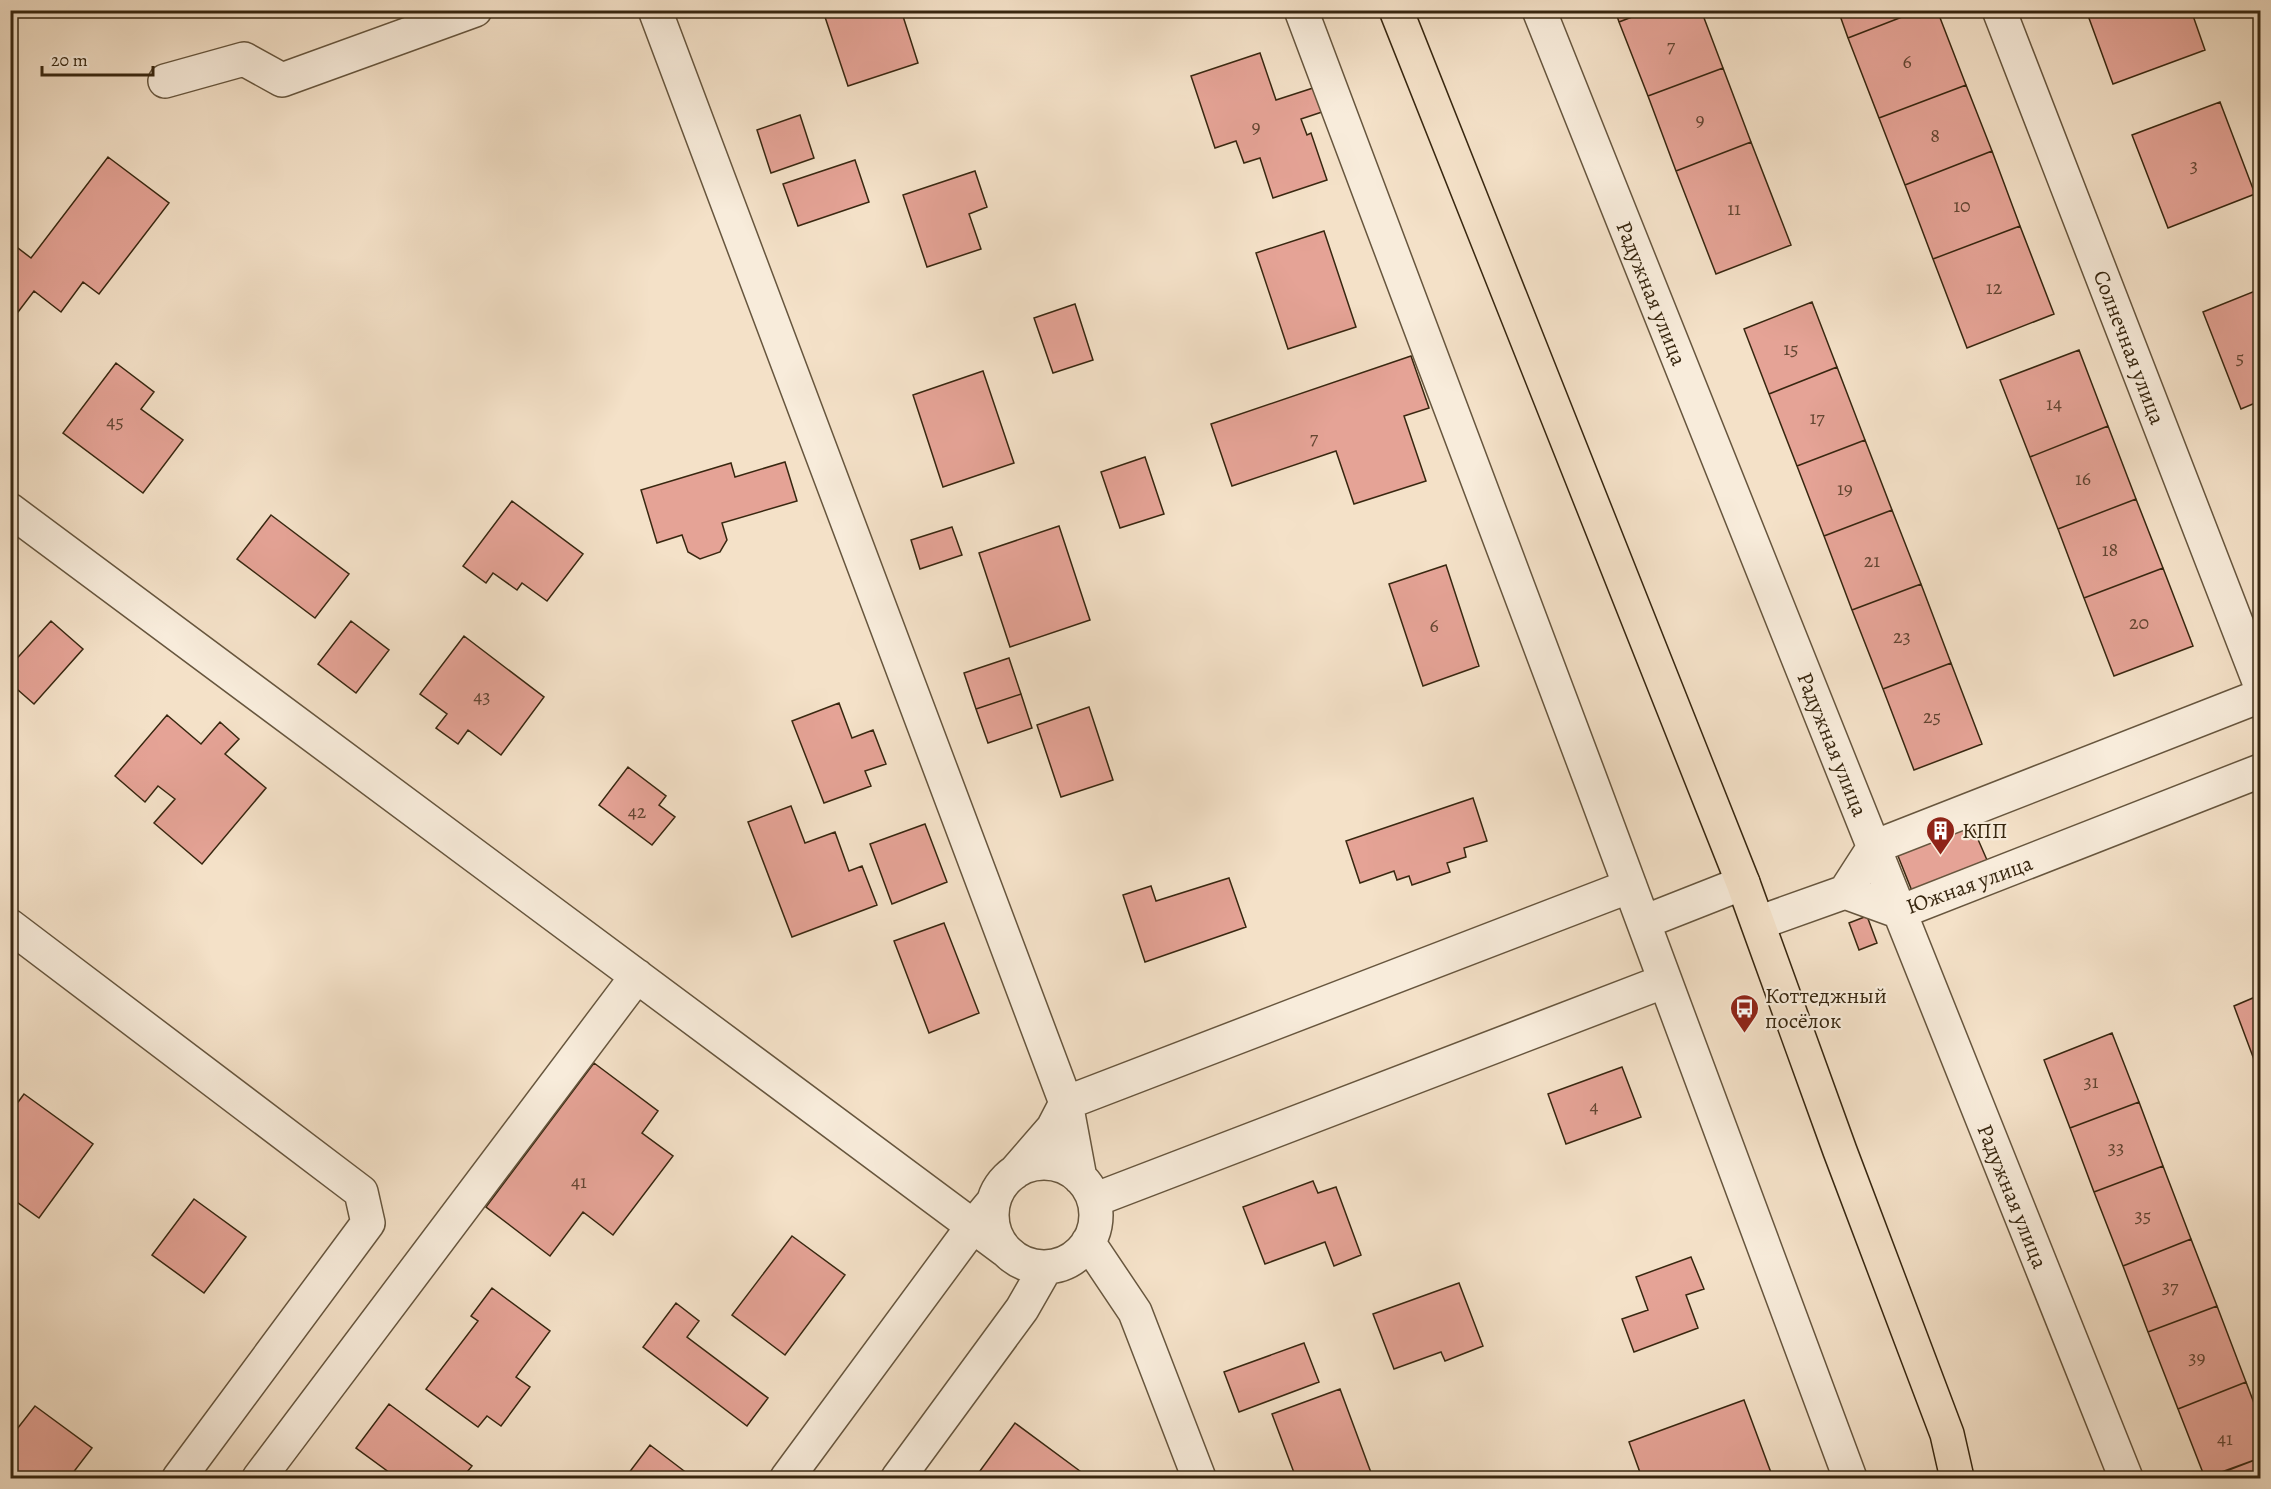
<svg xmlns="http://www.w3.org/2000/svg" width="2271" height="1489" viewBox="0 0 2271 1489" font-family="Alegreya,serif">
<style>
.building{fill:#e5a396;stroke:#382710;stroke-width:1.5}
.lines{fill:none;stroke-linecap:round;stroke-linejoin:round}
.minor-casing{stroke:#67563e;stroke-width:36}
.major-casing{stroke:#382710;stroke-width:36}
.minor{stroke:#f8ecdb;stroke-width:33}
.major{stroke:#f4e1c8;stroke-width:33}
.labels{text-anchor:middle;stroke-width:4.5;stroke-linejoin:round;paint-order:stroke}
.number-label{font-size:20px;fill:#634632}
.street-label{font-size:22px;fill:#382710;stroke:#f8ecdb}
.poi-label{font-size:22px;fill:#382710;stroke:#f8ecdb;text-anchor:start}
</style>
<rect width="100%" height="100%" fill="#f4e1c8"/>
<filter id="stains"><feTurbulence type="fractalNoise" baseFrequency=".00333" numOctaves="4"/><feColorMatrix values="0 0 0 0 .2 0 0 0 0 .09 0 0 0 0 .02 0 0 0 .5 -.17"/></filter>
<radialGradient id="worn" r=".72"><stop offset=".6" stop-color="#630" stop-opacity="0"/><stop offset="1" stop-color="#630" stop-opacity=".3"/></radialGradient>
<path class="building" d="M901 10 918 63 848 86 823 11Z
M1615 10H1650L1619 22Z
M1650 10H1701L1723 68 1648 96 1619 22Z
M1838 10H1920L1848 38Z
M1920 10H1937L1966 85 1879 118 1848 38Z
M2086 10H2191L2205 50 2113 84Z
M1260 53 1276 100 1313 88 1322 112 1301 119 1307 135 1311 133 1327 180 1273 198 1260 158 1244 163 1236 141 1215 148 1191 76Z
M1723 68 1751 142 1676 171 1648 96Z
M1966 85 1992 151 1905 185 1879 118Z
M2220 102 2255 194 2168 228 2132 135Z
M800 115 814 158 771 173 757 130Z
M1751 142 1791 245 1716 274 1676 171Z
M1992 151 2020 226 1933 259 1905 185Z
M108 157 169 203 99 294 83 282 61 312 34 291 15 316 10 313V242L31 258Z
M855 160 869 202 798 226 783 184Z
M975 171 987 207 969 214 981 249 927 267 903 195Z
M2020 226 2054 314 1967 348 1933 259Z
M1324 231 1356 327 1288 349 1256 253Z
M2260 289V401L2241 409 2203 312Z
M1812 302 1837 367 1769 394 1744 329Z
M1075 304 1093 360 1053 373 1034 318Z
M2079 350 2108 426 2030 457 2000 380Z
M1411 356 1429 408 1404 416 1426 481 1354 504 1336 451 1232 486 1211 424Z
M116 363 154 392 141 409 183 440 143 493 63 433Z
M1837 367 1865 440 1797 466 1769 394Z
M983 371 1014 463 943 487 913 395Z
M2108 426 2136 499 2058 529 2030 457Z
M1865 440 1892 510 1824 536 1797 466Z
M1145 457 1164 514 1120 528 1101 472Z
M785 462 797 501 722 523 727 540 720 552 700 559 688 552 682 535 657 543 641 490 731 463 735 477Z
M2136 499 2163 568 2084 598 2058 529Z
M512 501 583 554 547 601 522 583 517 590 493 573 486 583 463 566Z
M1892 510 1921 584 1852 610 1824 536Z
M271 515 349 574 315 618 237 559Z
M1059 526 1090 620 1010 647 979 553Z
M952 527 962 555 920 569 911 540Z
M1446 565 1479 666 1423 686 1389 584Z
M2163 568 2193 646 2114 676 2084 598Z
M1921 584 1951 663 1883 689 1852 610Z
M51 621 83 649 34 704 10 683V666Z
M351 621 389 650 356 693 318 664Z
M464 636 544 697 501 755 468 730 458 744 436 728 447 714 420 694Z
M1009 658 1021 694 976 709 964 673Z
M1951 663 1982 744 1914 770 1883 689Z
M1021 694 1032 728 988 743 976 709Z
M839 703 852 738 873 730 886 764 865 771 871 786 824 803 792 721Z
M1089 707 1113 780 1061 797 1037 725Z
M167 715 201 744 220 722 239 739 225 754 266 788 202 864 154 823 175 799 158 786 145 802 115 776Z
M628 767 666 796 659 805 675 817 652 845 599 805Z
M1473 798 1487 841 1464 848 1466 857 1447 863 1450 872 1412 885 1409 876 1397 880 1394 871 1360 883 1346 841Z
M791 806 805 843 835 832 849 871 862 866 877 905 792 937 748 822Z
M1970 821 1987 860 1912 891 1896 851Z
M925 824 947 882 892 904 870 844Z
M1229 878 1246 927 1145 962 1123 895 1151 886 1156 901Z
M1867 916 1877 943 1859 950 1849 923Z
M944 923 979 1013 929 1033 894 941Z
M2260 995V1072L2259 1073 2234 1006Z
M2112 1033 2139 1102 2070 1128 2044 1060Z
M594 1063 658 1111 642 1133 673 1156 613 1235 583 1212 550 1256 486 1207Z
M1622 1067 1641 1117 1566 1144 1548 1094Z
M24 1094 93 1144 39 1218 10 1197V1113Z
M2139 1102 2163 1166 2094 1192 2070 1128Z
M2163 1166 2191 1239 2123 1266 2094 1192Z
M1313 1181 1318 1193 1336 1187 1361 1255 1334 1266 1325 1242 1265 1264 1243 1207Z
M194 1199 246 1237 204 1293 152 1255Z
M792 1236 845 1275 785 1355 732 1315Z
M2191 1239 2217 1306 2148 1332 2123 1266Z
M1691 1257 1704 1289 1686 1295 1698 1328 1634 1352 1622 1319 1648 1310 1636 1277Z
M1459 1283 1483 1346 1445 1361 1441 1352 1394 1369 1373 1314Z
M492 1288 550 1331 516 1377 530 1387 501 1426 487 1416 478 1427 426 1389 478 1321 471 1316Z
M676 1303 699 1321 687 1337 768 1398 747 1426 643 1347Z
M2217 1306 2246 1382 2178 1409 2148 1332Z
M1304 1343 1319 1382 1239 1412 1224 1372Z
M2246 1382 2260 1419V1458L2205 1478 2178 1409Z
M1340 1389 1373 1478H1296L1272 1414Z
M1744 1400 1773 1478H1642L1629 1442Z
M389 1404 472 1466 462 1478H397L356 1448Z
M35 1406 92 1448 69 1478H24L10 1468V1438Z
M1015 1423 1088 1477 1087 1478H982L977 1475Z
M650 1445 692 1477 691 1478H625Z
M2260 1458V1478H2208Z"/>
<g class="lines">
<defs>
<path id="minor" d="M655 10 1066 1103 1080 1178
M1301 10 1592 784 1850 1478
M1539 10 2126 1478
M1999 10 2260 684
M165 81 244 59 282 80 475 10
M10 510 1005 1250
M1845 892 1874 847 2260 696
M1845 892 1900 912 2260 771
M1644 922 1743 883
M1758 923 1845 892
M10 926 361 1192 368 1223 179 1478
M992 1215a52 52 0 1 1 104 0a52 52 0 1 1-104 0Z
M1014 1173 1053 1128 1066 1103 1630 886
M1094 1200 1665 981
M1088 1242 1135 1312 1199 1478
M259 1478 637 976
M787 1478 973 1226 993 1202
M898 1478 1022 1309 1046 1267"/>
<path id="major" d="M1396 10 1743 883 1840 1151 1947 1434 1957 1478"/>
</defs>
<use href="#minor" class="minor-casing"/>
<use href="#major" class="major-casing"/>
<use href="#minor" class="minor"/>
<use href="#major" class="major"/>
</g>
<defs>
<symbol id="building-pin" viewBox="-11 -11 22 30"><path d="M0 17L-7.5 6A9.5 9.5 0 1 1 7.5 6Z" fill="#8f2418" stroke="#f8ecdb"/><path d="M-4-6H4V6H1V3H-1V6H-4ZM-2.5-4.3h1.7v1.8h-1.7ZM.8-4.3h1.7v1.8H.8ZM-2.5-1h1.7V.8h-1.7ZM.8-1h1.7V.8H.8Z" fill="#fff"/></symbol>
<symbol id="bus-pin" viewBox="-11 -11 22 30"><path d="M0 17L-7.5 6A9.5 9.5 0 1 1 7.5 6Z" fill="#8f2418" stroke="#f8ecdb"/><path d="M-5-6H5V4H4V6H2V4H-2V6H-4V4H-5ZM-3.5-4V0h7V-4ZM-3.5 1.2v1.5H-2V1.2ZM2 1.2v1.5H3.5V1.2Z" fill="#fff"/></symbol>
</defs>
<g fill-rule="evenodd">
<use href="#building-pin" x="1924" y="814" width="33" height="45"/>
<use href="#bus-pin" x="1728" y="992" width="33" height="45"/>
</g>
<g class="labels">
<g class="number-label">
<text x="1671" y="52">7</text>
<text x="1907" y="68">6</text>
<text x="1700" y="126">9</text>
<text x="1256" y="133">9</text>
<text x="1935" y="142">8</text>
<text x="2194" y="172">3</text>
<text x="1962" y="212">10</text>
<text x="1734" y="215">11</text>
<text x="1994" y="294">12</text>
<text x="1791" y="355">15</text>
<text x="2240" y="364">5</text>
<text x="2054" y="410">14</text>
<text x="1817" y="424">17</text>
<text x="115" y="428">45</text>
<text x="1314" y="444">7</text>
<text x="2083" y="485">16</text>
<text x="1845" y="495">19</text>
<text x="2110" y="556">18</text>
<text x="1872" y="567">21</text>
<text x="2139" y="629">20</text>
<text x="1434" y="632">6</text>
<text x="1902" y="643">23</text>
<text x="482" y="703">43</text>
<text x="1932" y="723">25</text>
<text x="637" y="818">42</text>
<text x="2091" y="1088">31</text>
<text x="1594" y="1113">4</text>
<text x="2116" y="1154">33</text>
<text x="579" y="1188">41</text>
<text x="2143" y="1222">35</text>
<text x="2170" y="1293">37</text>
<text x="2197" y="1364">39</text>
<text x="2225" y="1445">41</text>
</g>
<g class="street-label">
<text transform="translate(1652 293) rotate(68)" y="8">Радужная улица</text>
<text transform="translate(2130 347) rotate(69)" y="8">Солнечная улица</text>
<text transform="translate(1833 744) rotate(68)" y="8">Радужная улица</text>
<text transform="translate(1969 884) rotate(-20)" y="8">Южная улица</text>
<text transform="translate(2013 1196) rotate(68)" y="8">Радужная улица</text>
</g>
<g class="poi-label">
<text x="1962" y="838">КПП</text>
<text x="1765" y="1003">Коттеджный<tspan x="1765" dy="25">посёлок</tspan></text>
</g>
</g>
<rect width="2271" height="1489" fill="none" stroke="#f4e1c8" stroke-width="36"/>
<rect x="12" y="12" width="2247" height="1465" fill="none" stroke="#382710" stroke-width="3"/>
<rect x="18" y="18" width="2235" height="1453" fill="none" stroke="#382710" stroke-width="1.5"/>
<path d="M42 66v9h111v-9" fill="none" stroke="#382710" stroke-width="3"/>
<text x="51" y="66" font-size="18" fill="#382710" stroke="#f8ecdb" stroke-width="4.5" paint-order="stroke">20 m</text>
<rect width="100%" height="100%" filter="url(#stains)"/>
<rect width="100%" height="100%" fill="url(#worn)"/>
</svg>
